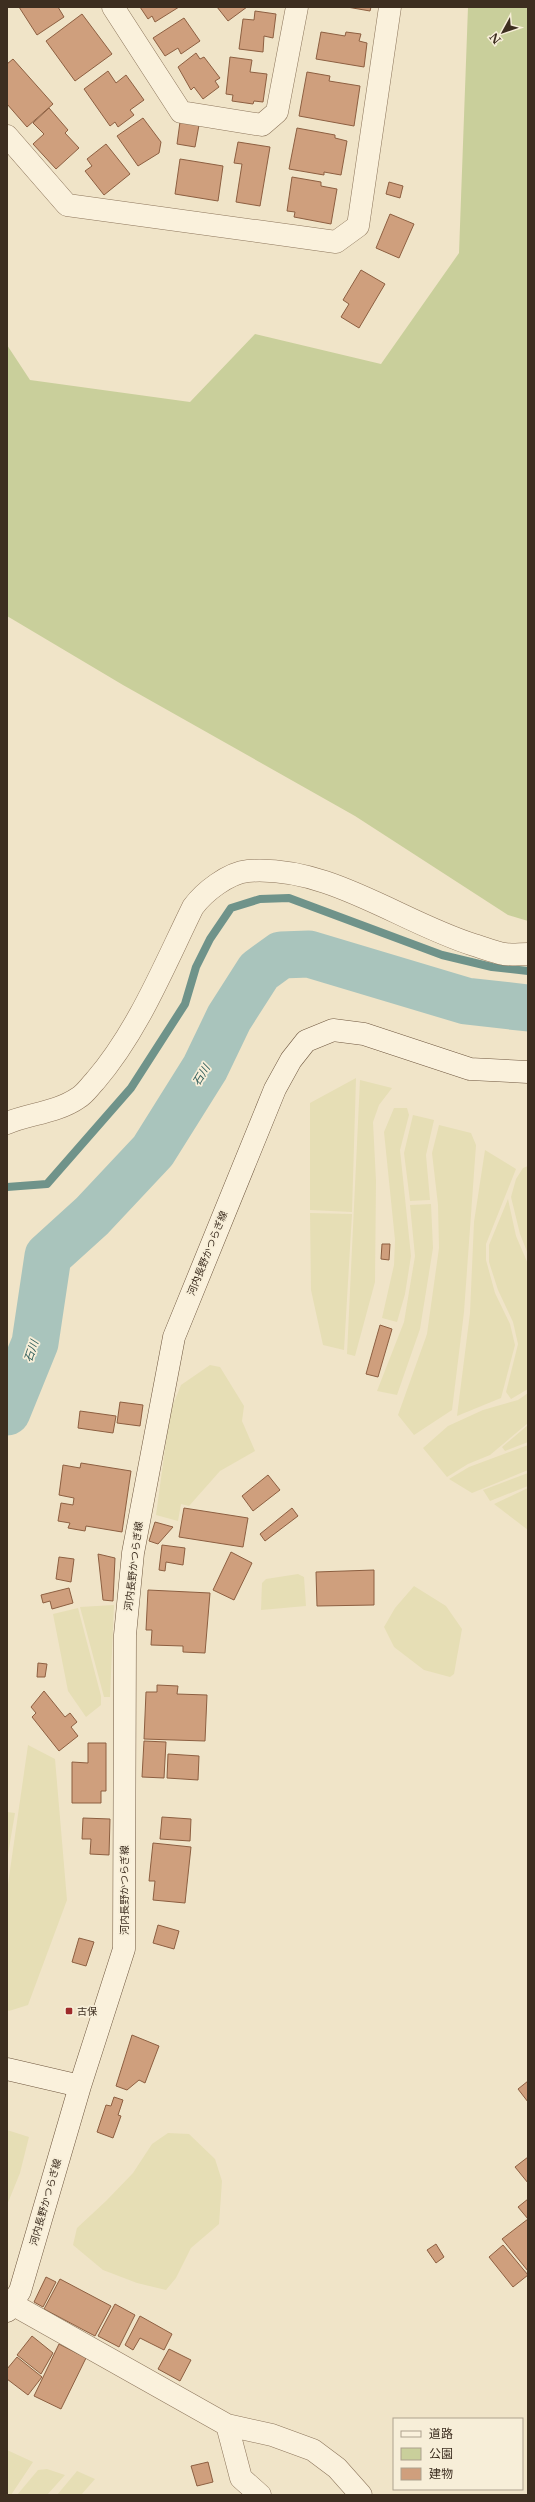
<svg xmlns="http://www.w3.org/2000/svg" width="535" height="2502" viewBox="0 0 535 2502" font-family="'Libre Baskerville','Noto Sans JP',serif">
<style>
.farmland{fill:#e6deb5}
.green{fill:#c9cf9b}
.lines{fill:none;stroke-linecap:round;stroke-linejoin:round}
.stream{stroke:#6f938a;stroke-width:8}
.river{stroke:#a9c4bc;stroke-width:47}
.building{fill:#cf9f7d;stroke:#8d5f41}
.street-casing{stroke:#8d765c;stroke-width:23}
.secondary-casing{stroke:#6f573f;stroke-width:23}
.street{stroke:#faf1dc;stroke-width:22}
.secondary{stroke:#faf1dc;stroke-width:22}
.poi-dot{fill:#9e2a2b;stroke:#f7eed8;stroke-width:1.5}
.labels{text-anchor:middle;stroke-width:3.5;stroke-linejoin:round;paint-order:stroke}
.street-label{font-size:10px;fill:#3d2e20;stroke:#f7eed8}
.poi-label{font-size:10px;fill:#3d2e20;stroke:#f7eed8;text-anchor:start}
.water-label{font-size:11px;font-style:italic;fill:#2f5d5a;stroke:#f7eed8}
</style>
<rect width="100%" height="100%" fill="#f0e4c8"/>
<path class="farmland" d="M356 1078 352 1212 310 1210V1103Z
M360 1080 392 1088 379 1105 373 1122 376 1181 375 1282 355 1356 347 1354Z
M394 1108H407L409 1115 400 1150 411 1256 405 1294 397 1322 382 1318 394 1265 395 1240 384 1132Z
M413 1115 434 1120 426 1155 430 1200 410 1201 404 1153Z
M439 1125 471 1133 476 1145 464 1312 452 1410 414 1435 398 1415 427 1334 439 1248 438 1205 432 1153Z
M485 1150 516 1169 486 1244V1260L495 1293 510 1324 515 1345 501 1398 457 1416 470 1313 474 1222Z
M528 1166V1254L520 1234 511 1197 516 1179 523 1168Z
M508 1199 516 1236 528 1264V1389L511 1399 506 1392 518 1344 513 1322 498 1290 489 1262V1245Z
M431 1204 433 1248 420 1329 397 1395 377 1391 404 1322 415 1256 410 1205Z
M310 1213 352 1214 344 1350 323 1345 311 1290Z
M210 1365 220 1367 244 1406 242 1421 255 1451 220 1471 189 1506 181 1504 178 1521 156 1515 170 1412 181 1385Z
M528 1393V1423L490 1455 468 1464 447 1477 423 1448 448 1426 483 1410 518 1400Z
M528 1425V1442L505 1451 502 1447Z
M528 1445V1470L472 1493 449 1479 469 1467Z
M528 1473V1486L490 1501 483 1490Z
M528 1488V1530L494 1504Z
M298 1574 304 1577 306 1606 261 1610 262 1583 266 1579Z
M414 1586 446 1606 462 1629 454 1674 450 1677 424 1670 394 1647 384 1627 395 1608Z
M114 1605 110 1697H104L80 1607Z
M78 1608 101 1696V1705L86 1717 68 1691 53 1614Z
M28 1745 55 1759 67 1900 28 2005 9 2011 7 2010V1891Z
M7 1812 15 1813 7 1860Z
M7 2130 29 2137 20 2173 7 2205Z
M168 2133 189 2134 215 2159 222 2181 219 2224 191 2248 176 2278 166 2290 137 2283 103 2270 73 2245 77 2228 106 2201 133 2173 152 2144Z
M7 2450 33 2462 11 2495H7Z
M47 2469 65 2475 47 2495H17L38 2470Z
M77 2471 95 2479 81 2495H57Z"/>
<path class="green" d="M468 7H528V921L508 915 355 816 123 685 7 616V345L30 380 190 402 255 334 381 364 459 253Z"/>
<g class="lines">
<path class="stream" d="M7 1187 47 1184 131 1088 185 1004 196 967 210 939 231 908 260 899 289 898 442 955 492 967 528 971"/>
<path class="river" d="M7 1412 35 1343 48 1256 92 1216 153 1151 205 1068 229 1018 259 971 281 955 309 954 466 1001 528 1008"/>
</g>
<path class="building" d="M19 7H58L64 17 37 35Z
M140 7H179L155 22 152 16 148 19Z
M217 7H247L228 21Z
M347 7H371L370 11Z
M255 11 276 14 273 38 264 36 263 52 239 49 243 19 254 20Z
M82 14 112 54 75 81 46 41Z
M184 18 200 41 181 54 178 48 165 56 153 38Z
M321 32 345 36 346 32 361 34 359 41 367 43 364 67 316 59Z
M196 53 200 59 204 57 220 78 215 81 219 87 203 99 194 87 191 90 178 67Z
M230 57 252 60 250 72 267 74 263 102 254 101 253 104 232 101 233 95 226 94Z
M13 59 53 104 27 127 7 104V64Z
M108 71 116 83 126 75 144 100 130 110 134 115 118 127 115 122 110 126 84 89Z
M307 72 330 76 329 81 360 86 354 126 299 116Z
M49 108 68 130 65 133 79 148 56 169 33 144 44 134 33 123Z
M143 118 161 142 159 153 138 166 117 136Z
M180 122 199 125 195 147 177 144Z
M297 128 335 135V138L347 141 341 175 324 172V175L289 169Z
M238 142 270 147 260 206 236 202 242 164 234 163Z
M106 144 130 174 104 195 85 171 92 166 87 159Z
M180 159 223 166 218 201 175 194Z
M292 177 321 182V186L337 189 331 224 294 217 295 212 287 211Z
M389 182 403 186 400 198 386 194Z
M390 214 414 224 399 258 376 248Z
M361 270 385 284 359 328 341 317 349 304 343 300Z
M382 1244H390L389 1260 381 1259Z
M380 1325 392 1329 378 1377 366 1374Z
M120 1402 143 1405 140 1426 117 1423Z
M80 1411 116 1416 113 1433 78 1428Z
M81 1463 131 1471 122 1532 86 1526 85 1531 68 1528 70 1523 58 1521 61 1503 73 1505 74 1498 59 1495 63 1465 80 1468Z
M268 1475 280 1490 253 1511 242 1496Z
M184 1508 248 1518 243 1547 179 1537Z
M292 1508 298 1516 265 1541 260 1534Z
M155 1522 173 1527 158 1544 149 1541Z
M162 1545 185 1548 183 1565 166 1562 165 1571 159 1570Z
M231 1552 252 1563 234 1600 213 1590Z
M98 1554 115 1558 113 1601 103 1600Z
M59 1557 74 1559 71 1582 56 1579Z
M374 1570V1605L317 1606 316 1572Z
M69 1588 73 1603 52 1609 50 1601 43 1603 41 1595Z
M148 1590 210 1593 205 1653 183 1652V1646L151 1645 152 1630H146Z
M38 1663 47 1664 45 1677H37Z
M157 1685 178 1686 177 1694 207 1695 205 1741 144 1739 146 1692H157Z
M44 1691 65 1717 70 1713 77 1722 71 1727 78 1736 59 1751 32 1717 36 1713 31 1707Z
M144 1741 166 1742 164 1778 142 1777Z
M88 1743H106V1791H101V1803H72V1762L88 1763Z
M168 1754 199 1756 198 1780 167 1778Z
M162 1817 191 1819 190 1841 160 1839Z
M83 1818 110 1819 109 1855 90 1854 91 1839H82Z
M153 1843 191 1847 185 1903 153 1900 155 1881H149Z
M158 1925 179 1931 174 1949 153 1943Z
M79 1938 94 1942 86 1966 72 1962Z
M132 2035 159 2046 145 2083 139 2080 127 2090 116 2086Z
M528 2081V2102L518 2089Z
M114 2097 123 2100 118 2115 121 2116 113 2138 97 2132 106 2105 111 2106Z
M528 2157V2183L515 2167Z
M528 2199V2271L502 2239 528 2219 518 2207Z
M436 2244 444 2257 436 2263 427 2250Z
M503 2245 528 2275 513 2287 489 2257Z
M46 2277 56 2282 43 2307 34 2302Z
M60 2279 111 2306 95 2336 44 2309Z
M115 2304 135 2315 119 2347 98 2336Z
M140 2316 172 2334 164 2350 140 2338 133 2350 125 2345Z
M32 2336 53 2353 41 2374 17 2355Z
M59 2344 86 2358 61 2409 34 2396Z
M169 2349 191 2360 180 2381 158 2369Z
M17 2357 42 2377 28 2395 7 2379V2369Z
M208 2462 213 2482 197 2486 191 2466Z"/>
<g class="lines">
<defs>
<path id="street" d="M113 7 181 112 262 125 277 112 297 7
M7 136 67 205 336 242 358 226 390 7
M7 1123C29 1114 58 1112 78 1098 85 1094 90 1086 95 1081 138 1031 164 966 193 907 204 892 228 873 248 871 329 865 400 922 474 945 484 948 494 952 504 954 511 955 520 954 528 954
M12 2304 227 2425 272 2435 313 2450 337 2468 361 2495
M227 2425 241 2478 260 2495"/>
<path id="secondary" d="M7 2069 80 2086
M7 2311 20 2291 80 2086 124 1949 125 1635 133 1553 174 1337 275 1089 291 1060 306 1041 333 1030 364 1034 470 1069 528 1072"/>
</defs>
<use href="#street" class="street-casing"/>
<use href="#secondary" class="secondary-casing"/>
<use href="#street" class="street"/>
<use href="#secondary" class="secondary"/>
</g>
<rect class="poi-dot" x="65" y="2007" width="8" height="8" rx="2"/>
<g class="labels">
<g class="street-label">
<text transform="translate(207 1253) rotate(-68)" y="4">河内長野かつらぎ線</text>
<text transform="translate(133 1566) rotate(-83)" y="4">河内長野かつらぎ線</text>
<text transform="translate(124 1890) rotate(-90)" y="4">河内長野かつらぎ線</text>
<text transform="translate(45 2202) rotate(-74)" y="4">河内長野かつらぎ線</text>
</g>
<g class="poi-label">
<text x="77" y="2015">古保</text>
</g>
<g class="water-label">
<text transform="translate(201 1075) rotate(-59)" y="4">石川</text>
<text transform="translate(31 1351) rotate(-71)" y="4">石川</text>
</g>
</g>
<rect width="535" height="2502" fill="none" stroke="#3d2e20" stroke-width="16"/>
<rect x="393" y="2418" width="130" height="72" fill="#f7eed8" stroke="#ada18e"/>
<rect x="401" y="2431" width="20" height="6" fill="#faf1dc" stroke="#ada18e"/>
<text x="429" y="2438" font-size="12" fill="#3d2e20">道路</text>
<rect x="401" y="2448" width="20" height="12" fill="#c9cf9b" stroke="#ada18e"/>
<text x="429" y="2458" font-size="12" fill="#3d2e20">公園</text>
<rect x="401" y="2468" width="20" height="12" fill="#cf9f7d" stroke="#ada18e"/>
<text x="429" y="2478" font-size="12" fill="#3d2e20">建物</text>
<g transform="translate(503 32) rotate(230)" stroke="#f7eed8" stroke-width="3" paint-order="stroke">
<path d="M0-3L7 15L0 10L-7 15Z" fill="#3d2e20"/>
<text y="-6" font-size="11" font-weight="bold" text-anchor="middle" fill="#3d2e20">N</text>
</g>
</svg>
